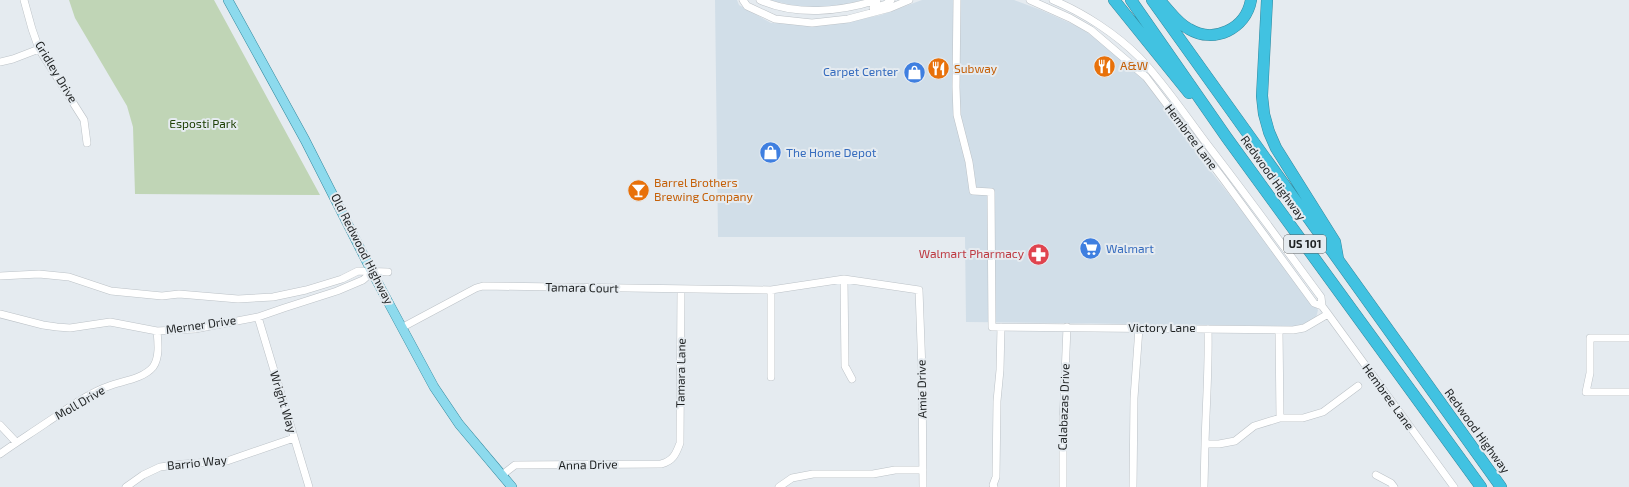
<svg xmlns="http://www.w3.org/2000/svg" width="1629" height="487" viewBox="0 0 1629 487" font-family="'Exo 2',sans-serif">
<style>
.built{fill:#d1dee8}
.green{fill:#c0d5b6}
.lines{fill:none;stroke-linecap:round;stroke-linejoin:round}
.minor-casing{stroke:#bcc2c7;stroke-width:8}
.major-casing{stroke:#34899e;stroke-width:10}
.highway-casing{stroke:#34899e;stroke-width:12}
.minor{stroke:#fff;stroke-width:7}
.major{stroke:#8ddaed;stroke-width:9}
.highway{stroke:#41c2e1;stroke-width:11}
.labels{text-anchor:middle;stroke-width:4;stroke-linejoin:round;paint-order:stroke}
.shield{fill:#e5ebf0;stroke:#595d5f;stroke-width:1}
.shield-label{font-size:11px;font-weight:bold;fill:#1d2021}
.food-label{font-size:12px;fill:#c56008;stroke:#e5ebf0;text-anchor:start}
.street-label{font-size:12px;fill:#1d2021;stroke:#e5ebf0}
.shop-label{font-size:12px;fill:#366cbe;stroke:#e5ebf0;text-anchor:start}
.park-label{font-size:12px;fill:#1f4106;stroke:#e5ebf0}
.health-label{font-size:12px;fill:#be3a42;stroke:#e5ebf0;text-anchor:end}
</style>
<rect width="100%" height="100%" fill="#e5ebf0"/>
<path class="built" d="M715 0H737L739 5 771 23 831 25 881 15 922 0H1014L1041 10 1079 27 1103 43 1149 84 1201 159 1275 252 1318 310 1316 318 1299 326 966 322 965 237H718Z
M769 0H863L834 7H801Z"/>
<path class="green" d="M69 0H214L320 195 135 194 133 127 127 106 75 18Z"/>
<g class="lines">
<defs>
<path id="minor" d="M24 0 32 29 39 49 84 120 87 143
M743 0 747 6 775 19 812 23 848 19 890 8 909 0
M760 0C796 16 840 12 877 0
M957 0 956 87 957 115 969 162 973 191 991 192 992 327 1293 330 1304 328 1328 314
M1030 0 1070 18 1091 30 1146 77 1224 180 1314 303 1322 306
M1053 0C1084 13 1116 34 1139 57 1165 84 1187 118 1210 148 1248 197 1284 247 1321 297L1322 306 1328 314 1454 487
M873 8 886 4 891 0
M0 62 13 59 39 49
M0 276 39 274 69 277 111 291 162 296 179 294 238 299 273 297 306 290 342 279 358 271 388 272
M844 279 845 366 852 379
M0 314 43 325 57 327 70 328 110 322 157 331 195 329 258 317 284 308 337 291 363 280 372 272
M258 317 309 487
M403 327 476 288 483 286 771 290 844 279 919 290 922 371 923 487
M1279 330 1280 418
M1629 338H1590V373L1586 392H1629
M771 377V290
M0 425 16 442
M1205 444C1206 405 1209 367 1208 329
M0 454C15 443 30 434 46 423 66 410 86 394 109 386 122 381 143 379 153 367 160 357 158 342 157 331
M502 475 515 465 661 464C673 461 676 454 680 443L681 289
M1376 475 1391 483 1394 487
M126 487 143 475 160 467 183 464 227 461 294 438
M779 487 792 478 813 474H873L895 470H923
M994 487 993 485 996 477 997 401 1000 370 1001 327
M1063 487V424L1067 327
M1133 487 1134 398 1139 328
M1204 487 1205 444H1219L1235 441 1254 426 1280 418H1303L1323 412 1358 386"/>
<path id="major" d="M228 0 305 140 372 272 434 387 459 424 512 487"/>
<path id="highway" d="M1114 0 1189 93
M1131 0 1227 138 1481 487
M1152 0 1501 487
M1267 0 1262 96 1264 114 1269 132 1276 148 1335 242 1338 259
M1160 1C1169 10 1177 23 1189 29 1214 44 1246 29 1251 0"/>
</defs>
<use href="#minor" class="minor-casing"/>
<use href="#major" class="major-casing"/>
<use href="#highway" class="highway-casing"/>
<use href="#minor" class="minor"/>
<use href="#major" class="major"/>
<use href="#highway" class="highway"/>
</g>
<defs>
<symbol id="restaurant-disc" viewBox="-11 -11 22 22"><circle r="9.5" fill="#e8710a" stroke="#e5ebf0"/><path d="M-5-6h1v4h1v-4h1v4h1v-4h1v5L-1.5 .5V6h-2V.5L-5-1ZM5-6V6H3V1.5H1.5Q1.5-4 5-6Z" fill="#fff"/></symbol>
<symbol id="shop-disc" viewBox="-11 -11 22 22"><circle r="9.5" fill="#3f7fe0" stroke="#e5ebf0"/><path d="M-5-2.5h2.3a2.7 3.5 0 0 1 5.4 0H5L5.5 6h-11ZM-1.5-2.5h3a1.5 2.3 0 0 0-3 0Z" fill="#fff"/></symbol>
<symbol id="bar-disc" viewBox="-11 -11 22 22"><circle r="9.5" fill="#e8710a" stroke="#e5ebf0"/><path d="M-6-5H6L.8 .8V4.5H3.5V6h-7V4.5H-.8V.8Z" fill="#fff"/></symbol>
<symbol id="supermarket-disc" viewBox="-11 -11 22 22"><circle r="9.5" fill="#3f7fe0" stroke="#e5ebf0"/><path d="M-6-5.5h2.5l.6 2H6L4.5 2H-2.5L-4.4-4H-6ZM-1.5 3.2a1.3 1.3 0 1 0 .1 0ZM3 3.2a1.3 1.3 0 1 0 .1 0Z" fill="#fff"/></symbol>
<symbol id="pharmacy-disc" viewBox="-11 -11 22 22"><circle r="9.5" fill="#e0444e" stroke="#e5ebf0"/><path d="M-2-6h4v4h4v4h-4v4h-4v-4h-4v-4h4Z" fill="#fff"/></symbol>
</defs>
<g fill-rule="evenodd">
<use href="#restaurant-disc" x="1092" y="54" width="25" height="25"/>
<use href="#restaurant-disc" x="926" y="56" width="25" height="25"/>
<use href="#shop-disc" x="902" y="60" width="25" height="25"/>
<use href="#shop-disc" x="758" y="140" width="25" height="25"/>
<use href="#bar-disc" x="626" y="178" width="25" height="25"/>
<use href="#supermarket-disc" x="1078" y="236" width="25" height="25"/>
<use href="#pharmacy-disc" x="1026" y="242" width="25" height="25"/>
</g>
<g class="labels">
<rect class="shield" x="1284" y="235" width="42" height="18" rx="3"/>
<g class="shield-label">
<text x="1305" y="248">US 101</text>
</g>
<g class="food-label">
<text x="1120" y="70">A&amp;W</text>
<text x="954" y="73">Subway</text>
<text x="654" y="187">Barrel Brothers<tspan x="654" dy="14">Brewing Company</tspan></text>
</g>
<g class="street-label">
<text transform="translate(56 72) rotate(59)" y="4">Gridley Drive</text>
<text transform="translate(1191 137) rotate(53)" y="4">Hembree Lane</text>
<text transform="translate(1273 178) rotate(54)" y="4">Redwood Highway</text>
<text transform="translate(362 249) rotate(63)" y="4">Old Redwood Highway</text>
<text transform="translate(582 288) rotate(1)" y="4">Tamara Court</text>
<text transform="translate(201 325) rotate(-8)" y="4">Merner Drive</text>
<text x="1162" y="332">Victory Lane</text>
<text transform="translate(681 373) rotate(-89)" y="4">Tamara Lane</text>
<text transform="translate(922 389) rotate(-91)" y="4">Amie Drive</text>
<text transform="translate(1388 397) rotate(54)" y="4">Hembree Lane</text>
<text transform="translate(283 402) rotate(73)" y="4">Wright Way</text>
<text transform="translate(80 403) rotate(-30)" y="4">Moll Drive</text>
<text transform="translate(1064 407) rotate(-88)" y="4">Calabazas Drive</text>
<text transform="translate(1477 431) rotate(54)" y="4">Redwood Highway</text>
<text transform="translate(197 463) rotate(-6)" y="4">Barrio Way</text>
<text transform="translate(588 465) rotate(-1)" y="4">Anna Drive</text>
</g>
<g class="shop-label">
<text x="898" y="76" text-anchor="end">Carpet Center</text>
<text x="786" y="157">The Home Depot</text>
<text x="1106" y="253">Walmart</text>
</g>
<g class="park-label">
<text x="203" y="128">Esposti Park</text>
</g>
<g class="health-label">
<text x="1024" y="258">Walmart Pharmacy</text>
</g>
</g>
</svg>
